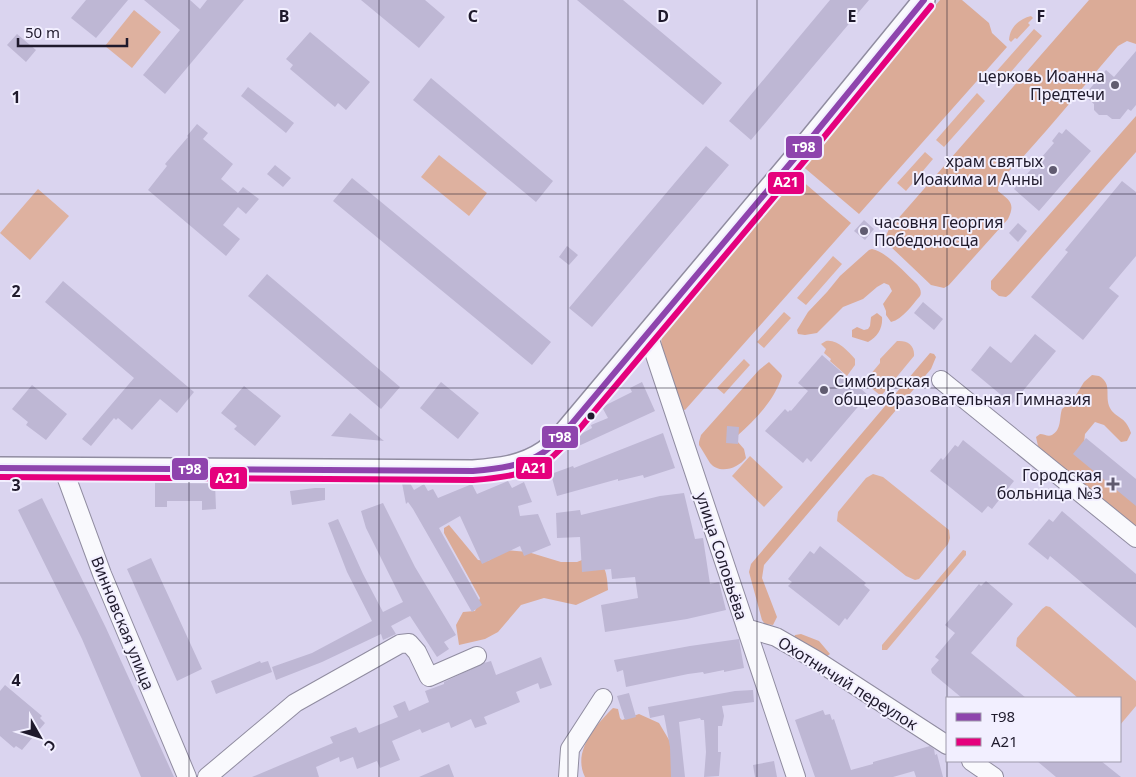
<svg xmlns="http://www.w3.org/2000/svg" width="1136" height="777" viewBox="0 0 1136 777" font-family="'Noto Sans',sans-serif">
<style>
.green{fill:#deb19f}
.forest{fill:#dbab97}
.building{fill:#beb7d4}
.lines{fill:none;stroke-linecap:round;stroke-linejoin:round}
.minor-casing{stroke:#908ca0;stroke-width:20}
.tertiary-casing{stroke:#908ca0;stroke-width:24}
.minor{stroke:#f9f9fd;stroke-width:18}
.tertiary{stroke:#f9f9fd;stroke-width:21}
.bus-1-casing{stroke:#f2efff;stroke-width:10}
.bus-2-casing{stroke:#f2efff;stroke-width:10}
.bus-1{stroke:#8e44ad;stroke-width:6}
.bus-2{stroke:#e5007d;stroke-width:6}
.grid{fill:none;stroke:#1f1a2c;stroke-width:1;stroke-opacity:0.55}
.poi-dot{fill:#605b70;stroke:#f2efff;stroke-width:2}
.bus-dot{fill:#1f1a2c;stroke:#f2efff;stroke-width:2}
.labels{text-anchor:middle;stroke-width:4;stroke-linejoin:round;paint-order:stroke}
.poi-label{font-size:16px;fill:#1f1a2c;stroke:#f2efff;text-anchor:end}
.street-label{font-size:16px;fill:#1f1a2c;stroke:#f2efff}
.grid-label{font-size:16px;text-anchor:middle;font-weight:bold;fill:#1f1a2c;stroke:#f2efff;stroke-width:4;stroke-linejoin:round;paint-order:stroke}
.line-badge{stroke:#f2efff;stroke-width:2}
.badge-label{font-size:14px;text-anchor:middle;font-weight:bold;fill:#fff}
</style>
<rect width="100%" height="100%" fill="#dad4ef"/>
<path class="green" d="M134 10 161 32 132 68 105 46Z
M1031 16 1033 18 1028 23 1030 25 1017 39 1015 38 1011 42 1009 40C1010 27 1019 19 1031 16Z
M1034 29 1042 36 1003 81 995 73Z
M977 93 985 101 944 147 936 140Z
M925 152 933 159 906 191 897 183Z
M439 155 487 193 469 216 421 177Z
M38 189 69 216 30 260 0 233Z
M833 256 842 264 806 305 797 298Z
M784 312 791 318 764 348 757 342Z
M826 341C837 339 848 351 855 359V365L847 376 830 361 831 359 824 353 826 349 821 344Z
M897 341C907 340 915 345 914 356L881 396 864 382 880 363V359Z
M744 359 750 365 724 394 717 388Z
M750 456 783 487 764 507 732 476Z
M873 474 883 477 949 530 950 538 948 544 919 579 915 580 906 576 837 521 838 512 866 478Z
M963 550 966 551V555L887 650H882V645Z
M1046 606 1050 607 1136 681V706L1120 725V698H1078L1016 646 1017 638 1042 609Z"/>
<path class="forest" d="M940 0H962L989 23 992 33 1007 47 859 214 800 164Z
M1089 0H1136V44L1127 41 1118 46C1086 83 1055 122 1022 158 1014 168 997 178 998 191 1009 200 1016 203 1008 219L949 285 944 288 931 285 889 245 886 236 889 229Z
M1136 116V152L1010 294 1006 297 999 296 991 289V281Z
M793 173 851 223 685 410 681 409C673 385 658 357 662 332Z
M872 249C887 252 906 274 917 284 920 288 922 292 920 296 912 305 903 319 891 322L886 315V311L883 304 892 291 889 285 884 283 877 287 863 299 843 307 817 333 805 335 798 334 797 330 808 312 827 292 840 276 869 250Z
M877 313 882 317C883 327 878 337 868 342L852 337V330L857 327 864 330 868 329 870 326 871 317Z
M930 353 934 354 936 357 931 369 764 565 762 578 777 617 773 625 765 624 762 620 749 572 751 564Z
M769 362 781 374 782 376C774 401 756 419 737 436V441L744 449 746 458C738 468 720 475 710 463 707 458 703 451 699 445V442L701 435 759 370Z
M1092 375 1099 376C1113 384 1104 396 1110 408 1116 419 1125 415 1131 433L1127 441 1121 442 1104 425 1095 422 1085 434 1084 443 1136 504V532L1042 452 1038 446 1036 437 1040 434C1044 434 1048 437 1052 435 1062 429 1059 418 1062 409L1073 400 1084 382Z
M449 525 478 560 488 561 506 550 528 552 561 562H577L592 556C606 564 607 574 608 590L576 605 544 598 521 605 498 632 485 639 459 645 456 625 463 612 475 611 480 598 444 533V528Z
M801 634 819 641 830 654 826 657 793 640 795 635Z
M613 708 618 709 620 718 622 720 639 714 659 723 678 755 677 777H585C572 751 596 725 613 708Z"/>
<path class="building" d="M86 0H128L96 38 71 18Z
M144 0H190L200 9 207 0H244L165 94 143 75 180 30Z
M361 0H425L445 17 419 48Z
M577 0H623L722 83 703 105Z
M830 0H869L751 140 729 121Z
M310 32 370 82 346 110 338 103 335 107 290 69 293 65 286 59Z
M17 34 36 50 26 62 7 45Z
M1136 51V105L1131 111 1128 109 1120 119H1112L1107 115H1099L1094 110V104L1087 98V92L1106 70 1114 77Z
M431 78 553 181 536 202 413 100Z
M248 87 294 123 286 133 241 96Z
M197 124 208 133 203 139 233 164 221 179 238 193 243 187 259 199 246 214 238 207 223 225 240 239 226 256 148 190 167 166 165 164 188 137 187 136Z
M1066 129 1091 151 1039 211 1014 189 1054 143 1052 141 1059 132 1062 134Z
M706 146 729 165 592 327 569 308Z
M275 165 291 178 283 187 267 174Z
M352 178 551 342 532 365 333 201Z
M1122 181 1136 192V256L1109 288 1119 296 1083 340 1031 297 1068 252 1065 250Z
M864 220 874 229 865 240 854 231Z
M1018 223 1027 231 1018 242 1009 233Z
M567 246 578 255 569 265 559 257Z
M267 274 400 387 381 409 248 296Z
M63 281 194 392 177 413 160 399 132 430 118 418 116 420 114 418 91 446 82 439 134 378 45 302Z
M923 302 943 319 934 330 914 313Z
M1035 334 1056 351 1012 404 971 370 990 346 1011 363Z
M822 355 868 395 811 462 807 458 803 463 765 431 785 409 788 412 790 410 791 411 808 391 798 383Z
M441 382 479 413 458 439 420 408Z
M642 382 655 411 572 449 570 444 579 435 592 428 591 425 608 418 602 407 632 392 630 388Z
M32 385 67 414 46 440 26 425 28 422 12 409Z
M244 386 281 416 255 446 234 429 237 426 221 413Z
M350 413 384 441 331 436Z
M727 426 739 427 738 444 726 443Z
M663 433 675 468 644 478 643 475 618 481V479L557 496 551 474 573 466 574 468Z
M1086 438 1136 479V506L1073 454Z
M963 440 1014 481 992 509 988 506 982 513 930 471 941 458 943 460 955 445 958 447Z
M508 481 512 488 524 482 532 502 518 506 520 516 538 514 551 545 524 556 520 546 482 564 460 516 439 528 482 605 472 612 413 509 408 502 406 504 402 483H410L414 490 424 484 428 491 433 489 438 498 472 484 477 494Z
M155 482 215 483 216 509 202 510V501H167V507H155Z
M315 488H325V500L292 505 290 491Z
M684 493 695 539 703 538 710 584 719 582 726 610 687 619 605 632 601 605 638 598 635 577 612 579 611 569 582 572 580 537 557 538 556 513 580 510 581 515 660 496Z
M42 498 106 628 174 777H141L82 639 18 510Z
M383 503 415 567 456 635 444 642 449 649 437 657 410 616 391 626 396 634 383 640 381 634 322 662 276 680 272 667 312 653 372 621 347 572 328 523 338 519 363 574 383 612 403 602 366 528 361 511Z
M1062 511 1136 574V628L1050 556 1048 560 1028 544 1049 519 1053 522Z
M820 546 866 583 864 585 870 590 847 620 845 618 839 626 788 586 792 582 788 579 810 551 814 554Z
M151 558 202 669 177 681 127 569Z
M986 581 1013 604 971 653 1026 698H962L932 673 931 669 939 660 935 657 955 633 945 625 979 584 981 586Z
M739 639 744 668 724 672V670L704 674 703 672 688 674 626 687 623 670 617 672 614 660 690 646Z
M541 657 552 685 540 689 538 683 516 692 520 702 484 717 487 724 475 728 471 719 451 728 449 722 422 733 420 729 392 741 400 760 380 768 377 761 357 769 353 757 340 762 339 757 316 767 319 777H252L333 743 330 737 356 727 359 733 398 717 393 706 405 701 409 711 429 702 425 691 444 684V682L484 663 491 661 496 675Z
M260 661 261 663 268 661 272 672 216 694 211 681Z
M5 685 42 716 40 718 45 723 22 750 16 746 14 748 0 736V691Z
M753 690 754 702 722 706 724 716 722 726H718V752H721L719 776 704 777 706 752 704 720H701L700 718 679 722 685 777H671L670 747 664 715 650 718 648 707 735 691Z
M629 693 636 717 625 720 617 696Z
M823 710 825 715 830 714 832 720 834 719 851 770 873 764V762L930 746 934 749 935 755 937 754 943 777H916L914 771 893 777H815L795 720Z
M774 761 777 777H755L753 765Z
M1037 761H1101L1121 777H1056Z
M449 764 454 777H419Z"/>
<g class="lines">
<defs>
<path id="minor" d="M648 334 796 777
M941 380 1136 538
M63 468 102 574 187 777
M746 628 776 637 816 660 947 745
M971 761 994 777
M207 777 295 703 400 644 409 643 417 652 429 677 477 656
M568 777 570 749 603 698"/>
<path id="tertiary" d="M0 468 473 471C498 469 522 467 544 452 551 447 557 439 564 433L799 153 924 0"/>
</defs>
<use href="#minor" class="minor-casing"/>
<use href="#tertiary" class="tertiary-casing"/>
<use href="#minor" class="minor"/>
<use href="#tertiary" class="tertiary"/>
<defs>
<path id="bus-1" d="M0 468 473 471C498 469 523 466 544 452 552 447 557 439 564 433L799 153 924 0"/>
<path id="bus-2" d="M0 477 473 480C500 478 529 475 551 458 558 452 564 445 571 439L806 159 931 6"/>
</defs>
<use href="#bus-1" class="bus-1-casing"/>
<use href="#bus-2" class="bus-2-casing"/>
<use href="#bus-1" class="bus-1"/>
<use href="#bus-2" class="bus-2"/>
</g>
<path class="grid" d="M189 0V777M379 0V777M568 0V777M757 0V777M947 0V777M0 194H1136M0 388H1136M0 583H1136"/>
<g class="poi-dot">
<circle cx="1115" cy="85" r="5"/>
<circle cx="1053" cy="170" r="5"/>
<circle cx="864" cy="231" r="5"/>
<circle cx="824" cy="390" r="5"/>
<path d="M1110.5 476.5h5v5h5v5h-5v5h-5v-5h-5v-5h5z"/>
</g>
<circle class="bus-dot" cx="591" cy="416" r="4.5"/>
<g class="labels">
<g class="poi-label">
<text x="1105" y="82">церковь Иоанна<tspan x="1105" dy="18">Предтечи</tspan></text>
<text x="1043" y="167">храм святых<tspan x="1043" dy="18">Иоакима и Анны</tspan></text>
<text x="874" y="228" text-anchor="start">часовня Георгия<tspan x="874" dy="18">Победоносца</tspan></text>
<text x="834" y="387" text-anchor="start">Симбирская<tspan x="834" dy="18">общеобразовательная Гимназия</tspan></text>
<text x="1102" y="481">Городская<tspan x="1102" dy="18">больница №3</tspan></text>
</g>
<g class="street-label">
<text transform="translate(722 556) rotate(72)" y="6">улица Соловьёва</text>
<text transform="translate(123 623) rotate(68)" y="6">Винновская улица</text>
<text transform="translate(848 683) rotate(32)" y="6">Охотничий переулок</text>
</g>
</g>
<g class="grid-label">
<text x="284" y="22">B</text>
<text x="473" y="22">C</text>
<text x="663" y="22">D</text>
<text x="852" y="22">E</text>
<text x="1041" y="22">F</text>
<text x="16" y="103">1</text>
<text x="16" y="297">2</text>
<text x="16" y="491">3</text>
<text x="16" y="686">4</text>
</g>
<g class="line-badge">
<rect x="785" y="135" width="38" height="24" rx="5" fill="#8e44ad"/>
<rect x="767" y="171" width="38" height="24" rx="5" fill="#e5007d"/>
<rect x="541" y="425" width="38" height="24" rx="5" fill="#8e44ad"/>
<rect x="515" y="456" width="38" height="24" rx="5" fill="#e5007d"/>
<rect x="171" y="457" width="38" height="24" rx="5" fill="#8e44ad"/>
<rect x="209" y="466" width="39" height="24" rx="5" fill="#e5007d"/>
</g>
<g class="badge-label">
<text x="804" y="152">т98</text>
<text x="786" y="187">А21</text>
<text x="560" y="442">т98</text>
<text x="534" y="473">А21</text>
<text x="190" y="474">т98</text>
<text x="228" y="483">А21</text>
</g>
<rect x="946" y="697" width="175" height="65" fill="#f2efff" stroke="#9e9aab"/>
<rect x="956" y="713" width="25" height="8" fill="#8e44ad" stroke="#9e9aab"/>
<text x="991" y="722" font-size="15" fill="#1f1a2c">т98</text>
<rect x="956" y="738" width="25" height="8" fill="#e5007d" stroke="#9e9aab"/>
<text x="991" y="747" font-size="15" fill="#1f1a2c">А21</text>
<g transform="translate(40 737) rotate(129)" stroke="#f2efff" stroke-width="4" paint-order="stroke">
<path d="M0-4L9 19L0 12L-9 19Z" fill="#1f1a2c"/>
<text y="-8" font-size="14" font-weight="bold" text-anchor="middle" fill="#1f1a2c">С</text>
</g>
<path d="M18 38v8h109v-8" fill="none" stroke="#1f1a2c" stroke-width="2.5"/>
<text x="25" y="38" font-size="15" fill="#1f1a2c" stroke="#f2efff" stroke-width="4" paint-order="stroke">50 m</text>
</svg>
